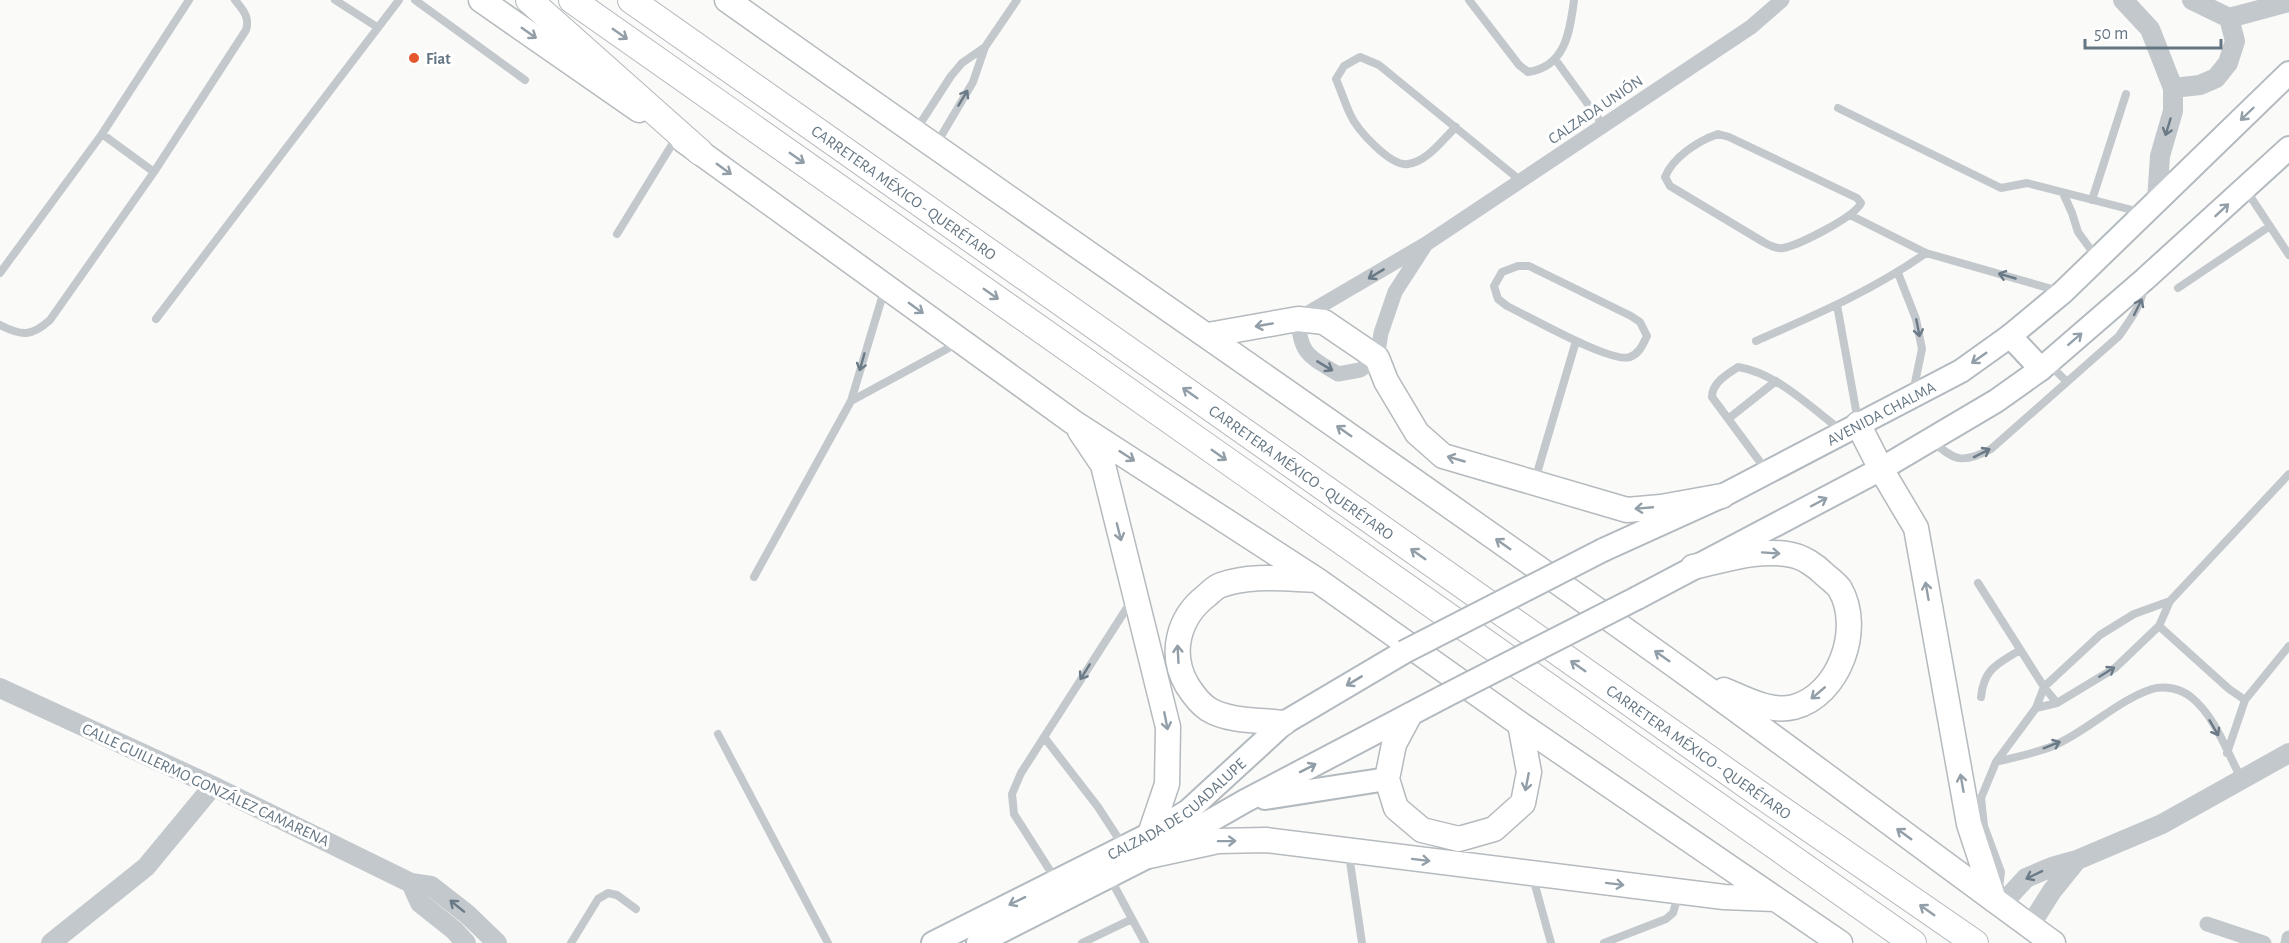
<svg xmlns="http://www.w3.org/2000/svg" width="2289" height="943" viewBox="0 0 2289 943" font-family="'Alegreya Sans',sans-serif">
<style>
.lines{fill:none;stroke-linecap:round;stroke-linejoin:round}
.secondary-casing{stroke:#b3babf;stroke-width:26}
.primary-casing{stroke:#b5babe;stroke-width:27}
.trunk-casing{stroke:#b4b9bd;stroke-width:28}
.service{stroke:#c3c8cc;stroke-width:8}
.minor{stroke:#c3c8cc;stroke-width:15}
.tertiary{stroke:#c3c8cc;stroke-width:20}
.secondary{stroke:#fff;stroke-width:22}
.primary{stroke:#fff;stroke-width:24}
.trunk{stroke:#fff;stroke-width:26}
.secondary-bridge-casing{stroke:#b3babf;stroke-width:26;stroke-linecap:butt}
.secondary-bridge{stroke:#fff;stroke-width:22}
.oneway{stroke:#939fa8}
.oneway2{stroke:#6a7a87}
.poi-dot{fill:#e4572e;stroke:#fff;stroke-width:2}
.labels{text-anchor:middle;stroke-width:6;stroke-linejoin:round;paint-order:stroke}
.poi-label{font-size:16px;font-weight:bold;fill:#657683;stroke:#fff;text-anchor:start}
.street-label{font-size:16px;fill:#657683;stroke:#fff}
</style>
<rect width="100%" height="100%" fill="#fafaf8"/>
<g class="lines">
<defs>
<g id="secondary">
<path d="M2010 336 2041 369"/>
<path id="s1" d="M1603 550 1722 496 1961 371 2010 336 2063 292 2289 73"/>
<path d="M1637 598 1881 469 1996 401 2041 369 2145 279 2289 148"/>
<path d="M1265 798 1387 779"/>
<path id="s2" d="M933 943 1150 834 1188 811 1284 723 1404 652"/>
<path d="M978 943 1149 856 1245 801 1443 697"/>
</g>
<path id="primary" d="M481 0 639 110
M727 0C1047 227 1372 448 1691 677 1812 764 1932 855 2053 943
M683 140 1073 422 1317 580 1520 724 1840 943
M1208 335 1298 319 1324 322 1377 358 1386 381 1417 433 1443 456 1627 510 1661 507 1722 496
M1858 424 1881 469 1916 528 1969 824 1994 900
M1080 431 1103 465 1168 727 1167 784 1150 834
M1693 567C1726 560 1759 548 1792 555 1803 557 1816 566 1823 573 1828 578 1836 583 1840 589 1863 629 1839 695 1794 707 1770 713 1746 699 1724 690
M1409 716 1394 744 1387 779 1396 808 1422 830 1459 839 1494 829 1523 803 1529 772 1520 724
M1284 723C1260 720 1229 722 1208 709 1199 703 1192 693 1187 685 1169 654 1178 618 1206 596 1211 592 1215 587 1221 585 1251 574 1285 579 1316 580
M1149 856 1218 841 1266 840 1724 897 1775 899"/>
<g id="trunk">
<path d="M529 0 700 152"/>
<path d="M572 0 1913 943"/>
<path id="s3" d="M631 0 1765 798 1975 943"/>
</g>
</defs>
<use href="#secondary" class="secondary-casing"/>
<use href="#primary" class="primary-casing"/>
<use href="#trunk" class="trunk-casing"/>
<path class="service" d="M335 0 377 27
M415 0 525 80
M1469 0 1519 65 1528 72C1566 67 1570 30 1574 0
M1555 59 1603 125
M1838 108 2001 188 2027 183 2140 212
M1456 127C1443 139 1427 162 1408 164 1391 167 1357 130 1350 114 1345 103 1341 91 1336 79L1344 66 1360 57 1379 65 1521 181
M916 130 951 76 962 63 985 47 1017 0
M102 134 154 172
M1718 134 1729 137 1857 198 1861 203C1855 217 1799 245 1783 248 1777 249 1771 246 1765 243L1670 186 1665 177C1673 157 1698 141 1718 134Z
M937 143 973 82 985 47
M2246 190 2289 255
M2063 193 2072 213 2078 232 2097 258
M2092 200 2126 94
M1850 215 1926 253 2059 291
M617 234 676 138
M1518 266H1529L1631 316 1640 322 1647 336C1643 344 1640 353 1630 357 1612 364 1528 316 1507 306L1498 299 1494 286 1502 272Z
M0 273 102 134 189 0
M1898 273 1916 319 1922 349 1913 392
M2178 288 2270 226
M1837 305 1858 421
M156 319 399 0
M0 325C22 336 31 337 50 320L154 172 246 30C250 17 243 10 235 0
M1756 341C1815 315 1874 290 1926 253
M2049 364 2067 382
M851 401 958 343
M1728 419 1776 381
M1932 441C1955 461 1963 464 1991 449L2119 336C2130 320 2141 306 2144 287
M1766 470 1712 397C1712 383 1727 374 1738 367 1777 373 1811 408 1842 431
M1535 480 1576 341
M754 577 851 401 884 291
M1978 583 2044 687 2057 703
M2159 626 2229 689 2245 700 2289 646
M1981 697C1984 668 1998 664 2020 650
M2036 708 2057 703 2115 668 2159 626 2170 601 2289 474
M718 734 828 943
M1044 737 1098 807 1122 844
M2227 753 2245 700
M1996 762C2015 757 2036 753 2053 746 2088 731 2116 701 2152 689 2165 685 2181 689 2191 697 2215 716 2227 752 2241 778
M1349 855 1362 943
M1110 878 1145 943
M1533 878 1551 943
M1056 880 1014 814 1012 794 1021 773 1132 600
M1999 888 2001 872 1984 826 1981 798 1996 762 2036 708 2044 687 2100 635 2134 614 2170 601
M571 943 598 899 608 893 617 895 636 909
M1082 943 1132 919
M1604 943 1666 919 1673 913 1676 903 1672 894"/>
<path class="minor" d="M1426 244 1395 292 1381 333 1377 358 1360 370 1338 374C1310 357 1300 355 1298 319L1426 244 1751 27 1782 0
M2207 924 2264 943
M2288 943 2289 938"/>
<path class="tertiary" d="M2123 0 2150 29 2173 88V111L2160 156 2157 200
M2192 0 2229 18 2289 2
M2173 88 2200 85 2216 78 2228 63 2235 41 2229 18
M0 688 213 786 411 883 431 886 467 914 497 943
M411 883 420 903 454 930 466 943
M2001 905 2026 878 2052 867 2077 860 2162 824 2289 753
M2030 926 2052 891 2077 860
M51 943 146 867 213 786"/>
<use href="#secondary" class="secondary"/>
<use href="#primary" class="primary"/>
<use href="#trunk" class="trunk"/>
<defs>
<path id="secondary-bridge" d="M1404 652 1603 550
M1443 697 1637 598"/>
</defs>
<use href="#secondary-bridge" class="secondary-bridge-casing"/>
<use href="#secondary-bridge" class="secondary-bridge"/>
</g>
<defs><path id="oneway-shaft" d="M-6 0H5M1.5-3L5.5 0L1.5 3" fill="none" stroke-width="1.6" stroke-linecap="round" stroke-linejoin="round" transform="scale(1.5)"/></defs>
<g class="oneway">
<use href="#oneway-shaft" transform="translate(529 33) rotate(35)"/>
<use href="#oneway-shaft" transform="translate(620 34) rotate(35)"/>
<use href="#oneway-shaft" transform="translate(2247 114) rotate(136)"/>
<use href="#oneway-shaft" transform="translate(797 158) rotate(35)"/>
<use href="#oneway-shaft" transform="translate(724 169) rotate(36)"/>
<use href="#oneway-shaft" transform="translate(2222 210) rotate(-43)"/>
<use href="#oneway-shaft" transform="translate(991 294) rotate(35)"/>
<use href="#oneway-shaft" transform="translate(916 308) rotate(36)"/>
<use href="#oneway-shaft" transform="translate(1264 325) rotate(170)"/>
<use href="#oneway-shaft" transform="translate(2075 339) rotate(-41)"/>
<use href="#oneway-shaft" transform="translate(1979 358) rotate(145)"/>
<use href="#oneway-shaft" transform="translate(1190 393) rotate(-145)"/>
<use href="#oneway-shaft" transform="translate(1344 431) rotate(-145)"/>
<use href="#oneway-shaft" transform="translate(1219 455) rotate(35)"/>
<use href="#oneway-shaft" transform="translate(1127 456) rotate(33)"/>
<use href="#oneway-shaft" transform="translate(1456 459) rotate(-164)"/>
<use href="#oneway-shaft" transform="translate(1819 502) rotate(-28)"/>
<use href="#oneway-shaft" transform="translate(1644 508) rotate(175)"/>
<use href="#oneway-shaft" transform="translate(1119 532) rotate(76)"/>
<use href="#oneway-shaft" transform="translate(1503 544) rotate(-145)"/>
<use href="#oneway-shaft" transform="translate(1771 553) rotate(4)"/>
<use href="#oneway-shaft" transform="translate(1418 554) rotate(-145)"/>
<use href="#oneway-shaft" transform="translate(1927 591) rotate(-100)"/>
<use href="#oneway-shaft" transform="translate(1178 654) rotate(-93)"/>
<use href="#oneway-shaft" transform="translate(1662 656) rotate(-145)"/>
<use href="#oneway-shaft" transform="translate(1578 666) rotate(-145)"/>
<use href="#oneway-shaft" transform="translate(1354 681) rotate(149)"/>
<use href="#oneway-shaft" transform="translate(1818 693) rotate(140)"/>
<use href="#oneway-shaft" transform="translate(1166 721) rotate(79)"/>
<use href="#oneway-shaft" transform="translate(1308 768) rotate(-27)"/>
<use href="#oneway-shaft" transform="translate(1527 782) rotate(101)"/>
<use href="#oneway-shaft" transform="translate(1962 783) rotate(-100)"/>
<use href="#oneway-shaft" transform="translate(1904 834) rotate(-144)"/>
<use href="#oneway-shaft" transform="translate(1227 841) rotate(-1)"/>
<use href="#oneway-shaft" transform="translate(1421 860) rotate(7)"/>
<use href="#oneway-shaft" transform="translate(1615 884) rotate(7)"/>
<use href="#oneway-shaft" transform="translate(1017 901) rotate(154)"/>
<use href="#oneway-shaft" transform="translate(1927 910) rotate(-145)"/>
</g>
<g class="oneway2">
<use href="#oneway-shaft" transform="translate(963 98) rotate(-59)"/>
<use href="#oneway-shaft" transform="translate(2168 127) rotate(107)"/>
<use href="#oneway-shaft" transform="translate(1376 274) rotate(149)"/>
<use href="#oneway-shaft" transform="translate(2007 276) rotate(-164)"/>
<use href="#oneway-shaft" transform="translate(2138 307) rotate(-64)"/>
<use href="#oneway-shaft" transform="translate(1918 328) rotate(79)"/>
<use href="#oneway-shaft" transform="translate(862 362) rotate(106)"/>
<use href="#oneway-shaft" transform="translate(1325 366) rotate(31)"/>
<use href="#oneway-shaft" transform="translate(1982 453) rotate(-27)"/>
<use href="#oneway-shaft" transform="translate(1085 672) rotate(122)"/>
<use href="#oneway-shaft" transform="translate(2107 672) rotate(-32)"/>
<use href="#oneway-shaft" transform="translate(2214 728) rotate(60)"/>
<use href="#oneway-shaft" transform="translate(2052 745) rotate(-22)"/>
<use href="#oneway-shaft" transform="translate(2034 875) rotate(154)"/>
<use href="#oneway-shaft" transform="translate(457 906) rotate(-141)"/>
</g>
<circle class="poi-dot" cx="414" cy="58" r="6"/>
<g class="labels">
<g class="poi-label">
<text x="426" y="64">Fiat</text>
</g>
<g class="street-label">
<text transform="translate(1595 109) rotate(-34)" y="6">CALZADA UNIÓN</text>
<text dy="6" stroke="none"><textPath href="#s3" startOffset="334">CARRETERA MÉXICO - QUERÉTARO</textPath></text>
<text dy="6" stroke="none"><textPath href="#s1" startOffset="310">AVENIDA CHALMA</textPath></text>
<text dy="6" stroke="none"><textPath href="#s3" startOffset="820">CARRETERA MÉXICO - QUERÉTARO</textPath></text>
<text dy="6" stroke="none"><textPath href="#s3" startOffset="1306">CARRETERA MÉXICO - QUERÉTARO</textPath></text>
<text transform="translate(206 784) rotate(25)" y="6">CALLE GUILLERMO GONZÁLEZ CAMARENA</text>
<text dy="6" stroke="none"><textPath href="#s2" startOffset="279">CALZADA DE GUADALUPE</textPath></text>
</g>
</g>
<path d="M2085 39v9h136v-9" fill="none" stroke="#657683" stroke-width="3"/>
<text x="2094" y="39" font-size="18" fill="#657683" stroke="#ffffff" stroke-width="4.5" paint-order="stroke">50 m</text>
</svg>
